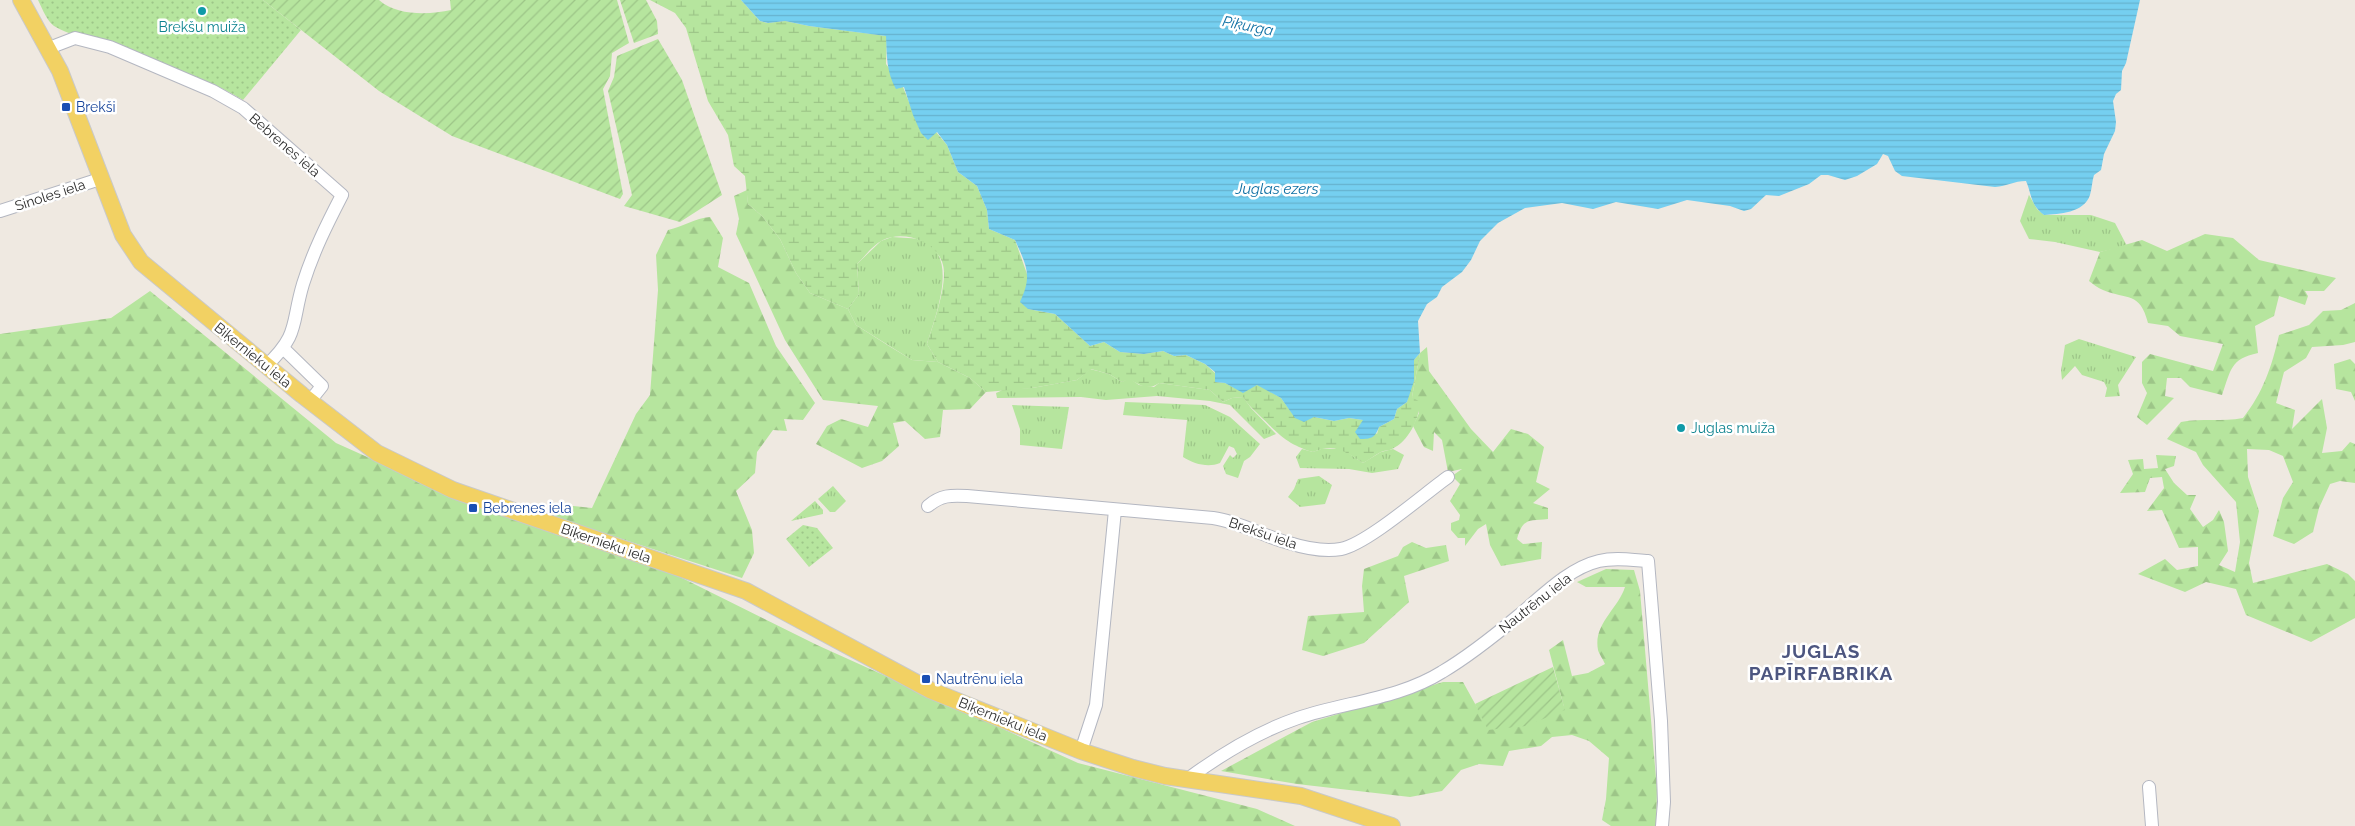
<svg xmlns="http://www.w3.org/2000/svg" width="2355" height="826" viewBox="0 0 2355 826" font-family="Raleway,sans-serif">
<style>
.grass{fill:url(#grass-tufts)}
.forest{fill:url(#forest-firs)}
.wetland{fill:url(#wetland-marsh)}
.park{fill:url(#park-dots)}
.garden{fill:url(#garden-furrows)}
.water{fill:url(#water-rules)}
.lines{fill:none;stroke-linecap:round;stroke-linejoin:round}
.minor-casing{stroke:#b4b7c1;stroke-width:14}
.major-casing{stroke:#c9c9c9;stroke-width:18}
.minor{stroke:#fff;stroke-width:12}
.major{stroke:#f2d163;stroke-width:16}
.culture-dot{fill:#0f9aa8;stroke:#fff;stroke-width:2}
.transit-dot{fill:#1a4fb4;stroke:#fff;stroke-width:2}
.labels{text-anchor:middle;stroke-width:5;stroke-linejoin:round;paint-order:stroke}
.culture-label{font-size:14px;fill:#0d838f;stroke:#fff}
.transit-label{font-size:14px;fill:#164399;stroke:#fff;text-anchor:start}
.street-label{font-size:14px;fill:#2e2e2e;stroke:#fff}
.water-label{font-size:15px;font-style:italic;fill:#0d6fa3;stroke:#fff}
.district-label{font-size:19px;font-weight:bold;letter-spacing:1px;fill:#4d5680;stroke:#fff}
</style>
<defs>
<pattern id="grass-tufts" width="24" height="20" patternUnits="userSpaceOnUse" patternTransform="scale(1.25)"><rect width="24" height="20" fill="#b6e59e"/><path d="M3 7l-1-3M5 7V3M7 7l1-3M15 17l-1-3M17 17v-4M19 17l1-3" fill="none" stroke="#9dc588"/></pattern>
<pattern id="forest-firs" width="22" height="20" patternUnits="userSpaceOnUse" patternTransform="scale(1.25)"><rect width="22" height="20" fill="#b6e59e"/><path d="M5 1l3.5 6h-7zM16 11l3.5 6h-7z" fill="#9dc588"/></pattern>
<pattern id="wetland-marsh" width="20" height="14" patternUnits="userSpaceOnUse" patternTransform="scale(1.25)"><rect width="20" height="14" fill="#b6e59e"/><path d="M1 5h8M5 5V1M11 12h8M15 12V8" fill="none" stroke="#9dc588"/></pattern>
<pattern id="park-dots" width="8" height="8" patternUnits="userSpaceOnUse" patternTransform="scale(1.25)"><rect width="8" height="8" fill="#b6e59e"/><path d="M2 2h.1M6 6h.1" fill="none" stroke="#9dc588" stroke-width="1.8" stroke-linecap="round"/></pattern>
<pattern id="garden-furrows" width="10" height="10" patternUnits="userSpaceOnUse" patternTransform="scale(1.25)"><rect width="10" height="10" fill="#b6e59e"/><path d="M-1 1l2-2M0 10L10 0M9 11l2-2" fill="none" stroke="#9dc588"/></pattern>
<pattern id="water-rules" width="6" height="5" patternUnits="userSpaceOnUse" patternTransform="scale(1.25)"><rect width="6" height="5" fill="#75cff0"/><path d="M0 2.5h6" fill="none" stroke="#66b2ce"/></pattern>
</defs>
<rect width="100%" height="100%" fill="#efe9e1"/>
<path class="grass" d="M2029 195 2037 209 2044 215H2091L2115 223 2127 246 2100 252 2055 242 2029 239 2020 221Z
M892 237C902 238 914 237 923 241 960 256 935 317 927 344L938 362 912 360 856 325 848 309 859 294 857 264 881 241Z
M2079 339 2136 357 2118 385 2120 396 2105 397 2107 388 2104 382 2082 375 2075 366 2062 380 2061 371 2065 345Z
M1090 369 1109 374 1122 382 1129 378 1139 385 1154 387 1159 383 1210 390 1223 402 1232 398 1243 397 1251 408 1276 434 1264 439 1230 405 1210 401 1157 396 1106 400 1081 397 997 398 996 393 1005 389 1032 388 1077 380Z
M1125 402 1205 405 1230 417 1260 444 1250 457 1244 461 1238 478 1226 474 1223 466 1230 455 1233 458 1237 454 1234 448 1229 446 1220 463C1208 468 1194 464 1183 457L1187 420 1123 415Z
M1012 405 1069 407 1062 449 1020 445V429Z
M1302 449 1313 452 1321 449H1342L1363 463 1381 452 1393 449 1404 455 1398 469 1372 473 1349 469 1300 468 1296 457Z
M1319 476 1332 485 1325 504 1300 507 1288 497 1294 489 1298 479Z
M833 486 846 501 835 512H830L818 499Z
M815 501 823 510V514L791 521Z"/>
<path class="forest" d="M747 190 748 204 762 216 780 239 796 273 810 293 848 309 856 325 889 346 912 360 938 362 970 378 986 392 970 409 943 410 940 437 925 439 905 421 893 423 899 446 882 461 862 468 816 444 827 426 841 419 868 427 878 406 823 400 785 340 736 234 739 219 734 196Z
M710 217 723 238 718 267 749 283 776 346 815 403 803 420 784 419 787 431 773 430 757 452 755 473 736 491 752 530 754 553 742 578 551 516 555 504 592 508 636 414 650 395 658 290 656 255 668 230C683 227 695 218 710 217Z
M2205 234 2233 238 2259 260 2336 278 2324 291H2305L2308 296 2305 305 2279 296 2274 316 2255 326 2258 353C2230 359 2231 370 2222 395L2190 387 2181 378H2167L2165 396 2174 398 2147 425 2137 417 2147 393 2142 383V362L2150 354 2213 371 2223 344 2180 336 2168 326 2148 323C2140 291 2127 300 2103 290 2098 288 2093 284 2089 281L2100 252 2142 240 2167 251Z
M150 291 336 443 470 503 658 566 817 645 1078 763 1257 809 1295 826H0V334L111 318Z
M2355 303V342L2343 345 2312 347 2306 358 2284 372 2276 403 2295 410 2292 429 2322 399 2327 428 2322 453 2342 451 2350 442 2355 444V483L2340 481 2330 484 2319 508 2313 532 2294 544 2273 536 2283 498 2293 482 2283 456 2269 450 2247 449 2248 477 2259 511 2249 563 2253 583 2327 564 2348 574 2355 581V618L2311 642 2246 615 2236 589 2206 582 2185 592 2138 574 2165 559 2177 570 2198 566V547L2179 548 2162 510 2147 511 2164 488 2162 477 2150 478 2145 492 2120 493 2133 474 2128 460 2143 459 2144 469 2158 468 2156 455 2176 456 2174 466 2165 469 2174 483 2187 495H2196L2190 509 2203 527 2213 520 2219 510 2224 522 2228 551 2219 565 2235 572 2240 542 2236 502 2203 465 2196 452 2167 439 2181 422C2202 418 2222 422 2243 418 2263 393 2272 366 2279 335L2309 325 2323 311 2341 310Z
M1427 347 1429 371 1471 429 1493 452 1511 429 1528 434 1544 447 1536 482 1550 489 1533 503 1548 508V519C1528 521 1523 518 1517 539L1523 544 1542 542 1541 559 1501 566 1490 545 1486 524 1478 529 1465 546V538H1458L1451 530V523L1459 520 1460 515 1450 501 1460 484 1452 476 1462 469 1448 472 1442 440 1434 432 1433 451 1424 447 1413 426 1419 413 1412 397 1420 353Z
M2350 359 2355 364V401L2351 392 2336 389 2334 364Z
M1412 542 1426 548 1446 545 1449 561 1404 576 1409 602 1364 643 1323 656 1302 650 1308 616 1364 612 1362 586 1364 569 1398 556 1403 547Z
M1606 569 1634 570 1640 591 1657 790 1656 826H1611L1602 820 1606 799 1609 758 1589 741 1572 735 1552 737 1541 746 1509 751 1503 766 1479 764 1461 770 1442 791 1410 797 1297 784 1221 771 1312 722 1443 682H1463L1489 729 1564 707 1549 650 1563 640 1572 676 1588 673 1605 664C1603 659 1599 654 1598 650 1593 624 1618 609 1625 587H1586L1577 582Z"/>
<path class="wetland" d="M650 0H741L760 21 767 23 785 21 809 26 887 36 886 64 903 87 921 132H936L947 145 958 172 977 186 987 210 989 229 1015 240 1027 274 1028 309 1055 314 1090 346 1104 342 1120 352 1144 354 1163 351 1174 356 1186 355 1205 364 1215 373V382L1225 383 1243 392 1257 384 1281 398 1295 417H1314L1334 421 1349 418 1363 420 1377 434 1379 427 1394 419 1397 409 1407 402 1414 370V360L1420 353 1412 397 1420 402C1419 419 1409 441 1392 449 1389 451 1384 450 1381 452 1375 455 1369 460 1363 463 1345 452 1336 443 1313 452 1286 444 1278 433 1259 415 1253 409 1248 405 1243 397L1232 398 1223 402 1210 390 1159 383C1148 391 1140 385 1129 379L1122 382 1109 374 1091 369 1077 380 1032 388 986 392 970 378 938 362 927 344C933 325 948 284 943 265 937 241 904 230 883 240 873 245 865 256 857 264L859 294 848 309 810 293 796 273 780 239 762 216 748 204 745 176 734 166 728 135 708 101 686 28 675 13Z"/>
<path class="park" d="M38 0H263L301 30 243 100C200 74 149 60 101 43 85 37 68 35 54 26 47 21 42 8 38 0Z
M803 525 817 528 833 548 809 567 786 539Z"/>
<path class="garden" d="M263 0H379C397 16 429 15 451 10L450 0H617L629 43 612 53 610 76 603 89 623 194 620 199 452 136 379 91Z
M620 0H646L657 21 658 34 634 43Z
M658 39 682 80 722 195 680 222 624 206 632 195 608 91 614 77 617 56Z
M1553 667 1565 710 1526 726 1488 730 1475 704Z"/>
<path class="water" d="M741 0H2140L2126 63 2122 71 2121 90 2116 94 2113 101 2116 122 2115 131 2104 154 2101 170 2094 175C2092 181 2092 188 2090 195 2084 213 2059 214 2044 215 2030 204 2032 195 2026 181 2014 181 2007 186 1995 187L1902 176 1895 171 1888 156 1883 154 1877 164 1857 176 1845 180 1828 175H1821L1809 184 1779 196 1766 195 1751 209 1744 211 1730 206 1687 200 1658 209 1616 202 1593 209 1562 203 1525 208 1498 223 1480 241 1471 260 1462 272 1442 287 1437 297 1427 304 1418 321 1420 353 1414 360V381L1407 402 1397 409 1394 419 1379 427C1375 438 1371 439 1360 439L1355 432 1363 420 1349 418 1334 421 1314 417 1304 422 1295 418 1281 398 1257 385 1243 393 1225 383 1215 382V372L1205 364 1186 355 1174 356 1163 351 1144 354 1120 352 1104 342 1090 346 1055 314 1028 309 1020 302C1033 275 1026 265 1015 240L989 229 987 210 977 186 958 172 947 145 937 132 928 140 921 133 913 115 904 87 896 89C886 71 887 56 886 36L809 26 785 21 768 23 760 21Z"/>
<g class="lines">
<defs>
<path id="minor" d="M49 48 75 38 110 47 213 91 243 108 342 195C327 224 313 252 303 284 291 324 300 334 266 366
M0 211 100 179
M284 349 322 386 310 401
M928 506C941 495 951 495 967 496L1213 518C1241 522 1262 536 1289 543 1305 548 1324 552 1341 549 1367 544 1424 494 1448 477
M1081 751 1096 705 1115 510
M1189 778C1223 753 1257 732 1298 718 1345 702 1399 699 1442 672 1469 656 1494 636 1518 616 1542 596 1569 568 1599 561 1615 557 1632 560 1648 561L1661 721 1664 802 1662 826
M2149 787 2152 826"/>
<path id="major" d="M21 0 60 71 123 235 141 262 302 395 377 453 453 490 746 591 930 690 1081 751 1133 768 1165 776 1301 796 1392 826"/>
</defs>
<use href="#minor" class="minor-casing"/>
<use href="#major" class="major-casing"/>
<use href="#minor" class="minor"/>
<use href="#major" class="major"/>
</g>
<g class="culture-dot">
<circle cx="202" cy="11" r="5"/>
<circle cx="1681" cy="428" r="5"/>
</g>
<g class="transit-dot">
<rect x="61" y="102" width="10" height="10" rx="2.5"/>
<rect x="468" y="503" width="10" height="10" rx="2.5"/>
<rect x="921" y="674" width="10" height="10" rx="2.5"/>
</g>
<g class="labels">
<g class="culture-label">
<text x="202" y="32">Brekšu muiža</text>
<text x="1691" y="433" text-anchor="start">Juglas muiža</text>
</g>
<g class="transit-label">
<text x="76" y="112">Brekši</text>
<text x="483" y="513">Bebrenes iela</text>
<text x="936" y="684">Nautrēnu iela</text>
</g>
<g class="street-label">
<text transform="translate(285 145) rotate(41)" y="5">Bebrenes iela</text>
<text transform="translate(50 195) rotate(-18)" y="5">Sinoles iela</text>
<text transform="translate(253 355) rotate(39)" y="5">Biķernieku iela</text>
<text transform="translate(1263 533) rotate(19)" y="5">Brekšu iela</text>
<text transform="translate(606 543) rotate(19)" y="5">Biķernieku iela</text>
<text transform="translate(1535 603) rotate(-38)" y="5">Nautrēnu iela</text>
<text transform="translate(1003 719) rotate(22)" y="5">Biķernieku iela</text>
</g>
<g class="water-label">
<text transform="translate(1248 26) rotate(11)" y="5">Piķurga</text>
<text x="1277" y="194">Juglas ezers</text>
</g>
<g class="district-label">
<text x="1821" y="658">JUGLAS<tspan x="1821" dy="22">PAPĪRFABRIKA</tspan></text>
</g>
</g>
</svg>
